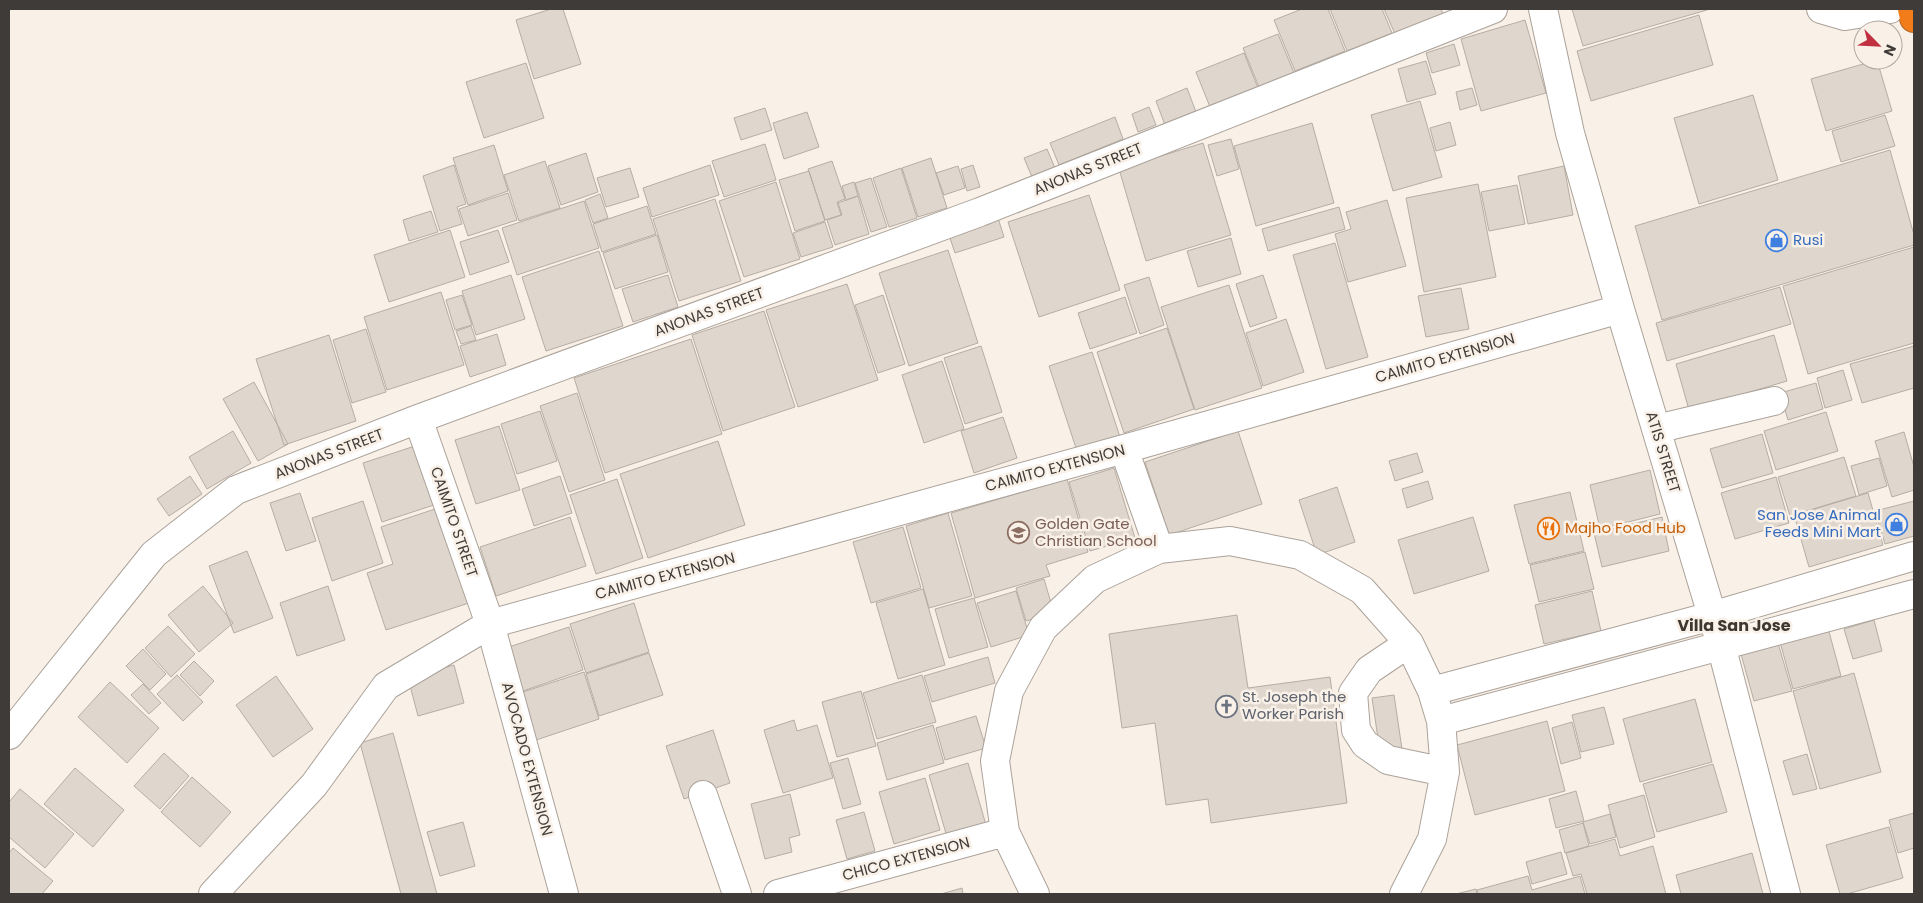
<svg xmlns="http://www.w3.org/2000/svg" width="1923" height="903" viewBox="0 0 1923 903" font-family="Poppins,sans-serif">
<style>
.building{fill:#dfd6cd;stroke:#b6aea6}
.lines{fill:none;stroke-linecap:round;stroke-linejoin:round}
.minor-casing{stroke:#aba29a;stroke-width:30}
.highway-casing{stroke:#b36524;stroke-width:30}
.minor{stroke:#fff;stroke-width:28}
.highway{stroke:#f27b1a;stroke-width:28}
.labels{text-anchor:middle;stroke-width:5;stroke-linejoin:round;paint-order:stroke}
.street-label{font-size:15px;fill:#3f3b38;stroke:#f9f0e7}
.shop-label{font-size:15px;fill:#366cbe;stroke:#f9f0e7;text-anchor:start}
.education-label{font-size:15px;fill:#785e54;stroke:#f9f0e7;text-anchor:start}
.food-label{font-size:15px;fill:#c56008;stroke:#f9f0e7;text-anchor:start}
.worship-label{font-size:15px;fill:#5b616d;stroke:#f9f0e7;text-anchor:start}
.neighbourhood-label{font-size:16px;font-weight:bold;fill:#3e3730;stroke:#f9f0e7}
</style>
<rect width="100%" height="100%" fill="#f9f0e7"/>
<path class="building" d="M551 9H563L581 64 534 79 516 20Z
M1302 9H1328L1345 51 1295 71 1274 20Z
M1330 9H1382L1392 33 1347 51Z
M1384 9H1441L1443 14 1395 34Z
M1572 9H1707V10L1583 46Z
M1699 15 1713 65 1591 101 1577 51Z
M1525 20 1546 93 1481 111 1461 39Z
M1278 34 1294 73 1259 87 1243 48Z
M1454 44 1460 65 1432 73 1426 53Z
M1244 53 1258 88 1210 107 1196 72Z
M1877 60 1892 111 1826 131 1811 79Z
M1426 61 1436 94 1407 102 1398 69Z
M526 63 544 118 484 138 466 82Z
M1187 88 1196 112 1165 125 1156 101Z
M1472 88 1477 105 1460 110 1456 92Z
M1753 95 1778 180 1699 204 1674 118Z
M1420 101 1442 177 1393 191 1371 115Z
M1149 107 1156 125 1138 132 1132 114Z
M765 108 772 130 741 140 734 118Z
M807 112 819 147 784 159 773 123Z
M1885 115 1895 146 1841 162 1832 131Z
M1115 117 1123 139 1059 165 1050 143Z
M1450 122 1456 145 1436 151 1430 128Z
M1312 123 1334 203 1256 226 1234 146Z
M1231 139 1239 169 1217 176 1208 145Z
M1203 143 1231 235 1146 261 1119 169Z
M765 144 776 180 724 197 712 161Z
M494 145 508 191 468 205 453 158Z
M1047 149 1055 168 1032 177 1024 158Z
M1890 150 1914 235V245L1662 320 1635 226Z
M586 153 598 192 561 205 548 166Z
M931 158 947 208 918 217 902 168Z
M545 161 560 208 519 221 504 175Z
M832 161 845 199 837 202 841 215 825 220 808 169Z
M454 165 466 204 457 207 462 224 440 231 423 176Z
M710 165 719 195 652 217 643 188Z
M973 165 980 187 967 191 961 169Z
M958 166 965 188 944 195 936 173Z
M1564 166 1573 215 1528 224 1518 176Z
M630 168 639 197 606 207 597 178Z
M901 168 917 218 889 227 873 178Z
M809 171 825 221 795 231 779 180Z
M871 178 887 227 871 232 855 183Z
M776 182 800 259 744 277 719 201Z
M854 182 858 196 846 200 842 186Z
M1478 184 1496 277 1424 292 1406 198Z
M1517 185 1525 224 1489 231 1481 192Z
M508 193 517 220 468 236 459 209Z
M600 194 608 218 593 223 585 200Z
M1089 195 1120 290 1039 317 1008 222Z
M858 196 869 234 835 245 827 220 842 215 838 203Z
M715 199 741 281 679 301 653 219Z
M1387 200 1406 266 1348 282 1335 234 1351 229 1346 212Z
M584 201 599 248 517 275 502 228Z
M647 206 656 234 602 252 593 224Z
M1339 207 1345 229 1268 251 1262 229Z
M431 211 438 232 409 241 403 220Z
M998 218 1004 237 955 253 949 235Z
M825 222 833 247 801 257 793 233Z
M450 230 465 277 389 302 374 255Z
M498 230 509 262 470 275 460 242Z
M657 235 668 272 615 289 603 253Z
M1231 238 1241 274 1198 287 1187 251Z
M1335 243 1368 357 1326 369 1293 255Z
M1914 247V343L1808 374 1783 286Z
M948 250 978 343 909 366 879 273Z
M599 251 623 326 546 351 522 277Z
M511 275 525 319 476 335 462 291Z
M668 275 678 307 633 322 622 289Z
M1263 275 1277 318 1250 327 1236 284Z
M1149 277 1164 325 1140 334 1124 285Z
M847 284 878 380 798 407 766 310Z
M1229 285 1262 388 1195 410 1161 307Z
M1780 287 1791 324 1667 361 1656 323Z
M1461 288 1469 329 1426 337 1418 296Z
M441 292 464 365 387 390 364 317Z
M462 295 472 325 455 330 446 300Z
M883 295 905 364 878 373 855 305Z
M1125 297 1137 333 1090 349 1078 313Z
M764 311 795 407 723 431 692 335Z
M1286 319 1304 372 1263 386 1246 333Z
M471 326 476 340 461 344 456 331Z
M1167 328 1194 409 1124 433 1097 352Z
M366 329 386 392 352 403 333 340Z
M497 334 506 365 470 377 460 346Z
M329 335 356 421 284 445 256 359Z
M1774 335 1787 381 1689 410 1676 364Z
M691 339 722 434 605 473 574 378Z
M981 346 1002 412 965 424 944 358Z
M1914 346V388L1862 403 1850 364Z
M1092 352 1120 437 1077 451 1049 366Z
M942 361 964 429 924 443 902 375Z
M1843 370 1852 400 1825 408 1817 378Z
M254 382 288 444 258 461 223 399Z
M1816 383 1823 409 1788 420 1780 393Z
M577 393 605 480 569 492 540 406Z
M540 411 557 461 517 474 501 424Z
M1826 412 1838 451 1776 470 1764 431Z
M1003 417 1017 458 974 473 961 431Z
M499 426 520 490 476 504 455 440Z
M233 431 251 463 207 489 189 457Z
M1238 431 1262 504 1169 535 1145 462Z
M1904 432 1914 467V490L1892 497 1875 441Z
M1762 434 1773 473 1722 488 1710 449Z
M718 441 745 525 648 558 620 474Z
M418 445 437 504 382 522 363 463Z
M1417 453 1423 472 1395 481 1389 461Z
M1844 457 1856 496 1790 516 1778 477Z
M1879 458 1887 486 1859 495 1851 466Z
M1114 468 1135 538 1090 551 1069 482Z
M1650 470 1660 514 1600 529 1590 485Z
M190 476 202 494 169 516 157 499Z
M560 476 572 513 534 526 522 489Z
M1776 477 1789 523 1735 539 1721 493Z
M617 479 643 558 596 574 570 495Z
M1067 479 1088 552 1046 565 1050 576 975 598 951 513Z
M1428 481 1433 499 1407 508 1402 489Z
M1337 487 1355 542 1317 555 1299 500Z
M1570 492 1584 551 1529 564 1514 505Z
M300 493 316 541 286 551 270 503Z
M1868 493 1883 545 1809 567 1794 515Z
M363 501 383 563 332 581 312 518Z
M1914 501V536L1885 544 1875 511Z
M441 507 472 602 386 630 367 573 393 564 381 527Z
M948 513 972 596 929 608 906 526Z
M570 517 586 566 496 596 480 547Z
M1473 517 1489 571 1414 594 1398 540Z
M1662 517 1669 551 1602 567 1594 533Z
M903 527 921 588 871 603 853 542Z
M247 551 273 618 234 633 209 566Z
M1585 552 1594 589 1539 602 1530 565Z
M1044 579 1054 613 1026 621 1016 588Z
M203 586 233 623 199 652 168 615Z
M328 586 345 640 297 656 280 603Z
M923 589 945 665 898 679 876 603Z
M1016 591 1029 635 991 647 977 603Z
M1592 591 1601 631 1544 644 1535 605Z
M974 598 988 647 949 658 935 609Z
M634 603 649 652 586 673 570 624Z
M1237 615 1248 688 1330 677 1347 803 1211 823 1208 799 1166 805 1155 723 1122 728 1109 634Z
M1874 620 1882 651 1853 659 1844 629Z
M168 626 195 654 171 677 145 648Z
M569 627 583 670 523 691 509 647Z
M1828 628 1841 676 1793 689 1780 642Z
M1778 643 1792 691 1754 701 1741 654Z
M143 649 166 674 150 690 126 666Z
M649 653 663 695 599 716 586 674Z
M988 657 995 683 932 702 924 676Z
M194 661 214 681 200 696 180 675Z
M454 665 464 703 418 716 408 678Z
M584 672 599 719 536 740 520 693Z
M1854 673 1881 772 1820 789 1793 691Z
M177 675 203 702 183 721 157 694Z
M922 675 936 722 877 739 863 693Z
M276 676 313 729 273 757 236 705Z
M110 682 159 728 127 763 78 717Z
M143 684 161 703 149 714 131 695Z
M861 691 876 746 837 757 822 702Z
M1394 695 1402 749 1380 752 1372 698Z
M1695 699 1712 762 1640 782 1623 719Z
M1604 707 1614 744 1581 752 1572 715Z
M976 716 986 748 945 760 936 728Z
M794 720 797 731 817 725 833 778 783 793 764 730Z
M1547 721 1565 791 1475 815 1457 745Z
M1572 722 1581 758 1561 764 1552 728Z
M933 725 944 763 887 780 877 743Z
M713 730 730 783 684 799 666 746Z
M393 733 437 894H401L360 743Z
M164 753 189 776 160 809 134 786Z
M1807 754 1817 789 1793 795 1783 761Z
M848 758 861 804 843 809 830 763Z
M968 763 986 825 947 837 929 775Z
M1713 764 1727 812 1657 832 1643 784Z
M75 768 124 810 93 847 44 804Z
M192 777 231 812 200 847 161 812Z
M925 778 940 830 894 844 879 792Z
M20 789 74 834 45 868 9 837V802Z
M1576 791 1584 821 1556 828 1549 799Z
M790 794 800 835 789 838 792 852 765 859 751 804Z
M1644 795 1655 837 1620 848 1608 805Z
M864 812 875 851 847 859 836 820Z
M1914 813V848L1898 853 1889 820Z
M1610 814 1616 837 1590 844 1583 822Z
M463 822 475 866 440 876 427 832Z
M1583 823 1589 846 1565 853 1559 830Z
M1889 827 1903 878 1847 894H1840L1826 845Z
M1615 839 1620 856 1653 846 1666 894H1587L1581 874 1573 876 1566 853Z
M13 848 53 881 42 894H9V853Z
M1561 852 1567 874 1532 884 1526 862Z
M1752 853 1763 894H1681L1676 875Z
M1528 876 1532 890 1580 876 1585 894H1478L1477 890Z
M962 888 963 894H941Z
M1476 889 1477 894H1456Z"/>
<g class="lines">
<defs>
<path id="minor" d="M1543 9 1570 133 1620 309 1721 645 1786 894
M1821 9 1845 16 1890 9
M418 419 490 624 564 894
M1656 429 1774 401
M1124 449 1159 549
M1409 643 1369 670 1353 693 1356 730 1365 744 1388 760 1445 772
M1432 691 1712 616 1914 556
M1441 721 1914 594
M9 735 154 554 236 490 418 419 980 212 1493 9
M703 795 737 894
M213 894 314 785 386 686 490 624 1124 449 1620 309
M778 894 1005 832
M1035 894 1005 832 995 761 1009 691 1043 628 1095 579 1159 549 1230 541 1300 555 1362 590 1409 643 1432 691 1441 721 1445 772 1432 839 1404 894"/>
<path id="highway" d="M1912 9 1914 18"/>
</defs>
<use href="#minor" class="minor-casing"/>
<use href="#highway" class="highway-casing"/>
<use href="#minor" class="minor"/>
<use href="#highway" class="highway"/>
</g>
<defs>
<symbol id="shop-ring" viewBox="-11 -11 22 22"><circle r="9.5" fill="#f9f0e7" stroke="#3f7fe0" stroke-width="1.5"/><path d="M-5-2.5h2.3a2.7 3.5 0 0 1 5.4 0H5L5.5 6h-11ZM-1.5-2.5h3a1.5 2.3 0 0 0-3 0Z" fill="#3f7fe0"/></symbol>
<symbol id="restaurant-ring" viewBox="-11 -11 22 22"><circle r="9.5" fill="#f9f0e7" stroke="#e8710a" stroke-width="1.5"/><path d="M-5-6h1v4h1v-4h1v4h1v-4h1v5L-1.5 .5V6h-2V.5L-5-1ZM5-6V6H3V1.5H1.5Q1.5-4 5-6Z" fill="#e8710a"/></symbol>
<symbol id="school-ring" viewBox="-11 -11 22 22"><circle r="9.5" fill="#f9f0e7" stroke="#8d6e63" stroke-width="1.5"/><path d="M0-5L7-2L0 1L-7-2ZM-4 1L0 2.5L4 1V4Q0 6-4 4Z" fill="#8d6e63"/></symbol>
<symbol id="church-ring" viewBox="-11 -11 22 22"><circle r="9.5" fill="#f9f0e7" stroke="#6b7280" stroke-width="1.5"/><path d="M-1.2-6h2.4v3.5h3.3v2.4h-3.3V6h-2.4V-.1h-3.3v-2.4h3.3Z" fill="#6b7280"/></symbol>
</defs>
<g fill-rule="evenodd">
<use href="#shop-ring" x="1764" y="228" width="25" height="25"/>
<use href="#shop-ring" x="1884" y="512" width="25" height="25"/>
<use href="#restaurant-ring" x="1536" y="516" width="25" height="25"/>
<use href="#school-ring" x="1006" y="520" width="25" height="25"/>
<use href="#church-ring" x="1214" y="694" width="25" height="25"/>
</g>
<g class="labels">
<g class="street-label">
<text transform="translate(1088 169) rotate(-22)" y="5">ANONAS STREET</text>
<text transform="translate(709 312) rotate(-20)" y="5">ANONAS STREET</text>
<text transform="translate(1445 358) rotate(-16)" y="5">CAIMITO EXTENSION</text>
<text transform="translate(1663 452) rotate(73)" y="5">ATIS STREET</text>
<text transform="translate(329 454) rotate(-21)" y="5">ANONAS STREET</text>
<text transform="translate(1055 468) rotate(-15)" y="5">CAIMITO EXTENSION</text>
<text transform="translate(454 522) rotate(71)" y="5">CAIMITO STREET</text>
<text transform="translate(665 576) rotate(-15)" y="5">CAIMITO EXTENSION</text>
<text transform="translate(527 759) rotate(75)" y="5">AVOCADO EXTENSION</text>
<text transform="translate(906 859) rotate(-15)" y="5">CHICO EXTENSION</text>
</g>
<g class="shop-label">
<text x="1793" y="245">Rusi</text>
<text x="1881" y="520" text-anchor="end">San Jose Animal<tspan x="1881" dy="17">Feeds Mini Mart</tspan></text>
</g>
<g class="education-label">
<text x="1035" y="529">Golden Gate<tspan x="1035" dy="17">Christian School</tspan></text>
</g>
<g class="food-label">
<text x="1565" y="533">Majho Food Hub</text>
</g>
<g class="worship-label">
<text x="1242" y="702">St. Joseph the<tspan x="1242" dy="17">Worker Parish</tspan></text>
</g>
<g class="neighbourhood-label">
<text x="1734" y="631">Villa San Jose</text>
</g>
</g>
<rect width="1923" height="903" fill="none" stroke="#3f3b38" stroke-width="20"/>
<g transform="translate(1878 45) rotate(114)"><circle r="24" fill="#f9f0e7" stroke="#afa8a1"/>
<path d="M0-4L9 19L0 12L-9 19Z" fill="#c13041"/>
<text y="-8" font-size="14" font-weight="bold" text-anchor="middle" fill="#3f3b38">N</text>
</g>
</svg>
